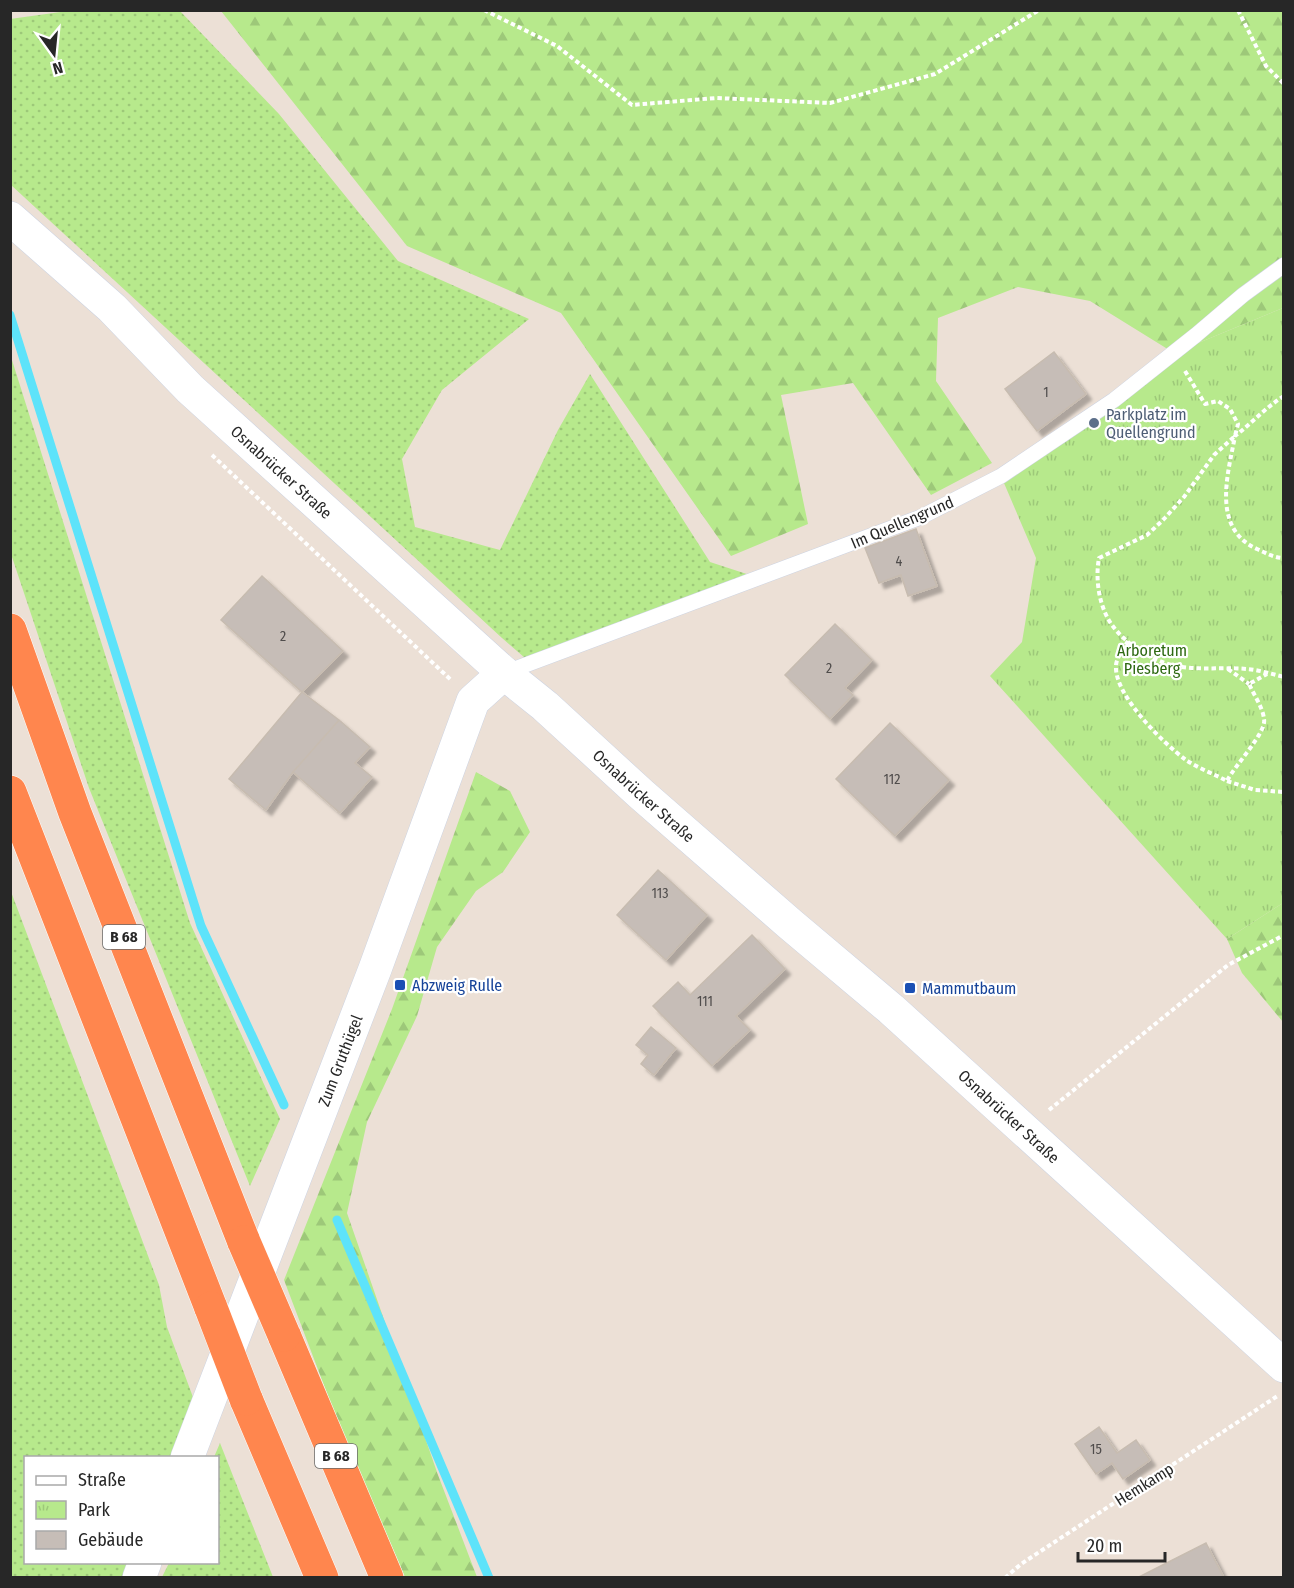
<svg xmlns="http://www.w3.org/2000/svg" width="1294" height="1588" viewBox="0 0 1294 1588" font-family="'Fira Sans Condensed',sans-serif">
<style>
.grass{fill:url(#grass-dots)}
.forest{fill:url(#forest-firs)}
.park{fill:url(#park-tufts)}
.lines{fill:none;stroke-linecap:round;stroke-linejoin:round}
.stream{stroke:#5de3fa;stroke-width:9}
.building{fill:#c6bdb7;stroke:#c7bcb0;stroke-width:1.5;filter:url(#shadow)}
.lane-casing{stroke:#ccd3e2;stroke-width:16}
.secondary-casing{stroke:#ccd3e2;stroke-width:34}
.highway-casing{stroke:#fff;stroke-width:34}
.path{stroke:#fff;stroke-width:4;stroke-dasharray:4.5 3;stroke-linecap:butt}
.lane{stroke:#fff;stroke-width:15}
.secondary{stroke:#fff;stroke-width:33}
.highway{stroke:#ff864e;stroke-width:33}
.highway-bridge-casing{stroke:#fff;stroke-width:34;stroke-linecap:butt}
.highway-bridge{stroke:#ff864e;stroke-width:33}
.service-dot{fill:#5c6f8a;stroke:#fff;stroke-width:2}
.transit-dot{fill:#1a4fb4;stroke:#fff;stroke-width:2}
.labels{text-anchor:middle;stroke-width:4.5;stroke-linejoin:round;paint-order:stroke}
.number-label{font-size:14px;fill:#4f4c4b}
.shield{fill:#fff;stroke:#686868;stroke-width:1.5}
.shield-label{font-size:15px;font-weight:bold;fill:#272727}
.service-label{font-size:16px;fill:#4e5e75;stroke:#fff;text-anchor:start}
.street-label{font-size:16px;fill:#272727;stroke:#fff}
.park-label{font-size:16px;fill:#2e6912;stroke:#fff}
.transit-label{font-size:16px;fill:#164399;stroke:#fff;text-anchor:start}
</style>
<defs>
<pattern id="grass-dots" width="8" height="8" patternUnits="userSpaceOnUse" patternTransform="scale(1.5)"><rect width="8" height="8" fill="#b7e98c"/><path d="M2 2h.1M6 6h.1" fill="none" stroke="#9dc879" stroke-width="1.8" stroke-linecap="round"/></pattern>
<pattern id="forest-firs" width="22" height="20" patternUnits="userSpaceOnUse" patternTransform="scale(1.5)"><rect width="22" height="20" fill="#b7e98c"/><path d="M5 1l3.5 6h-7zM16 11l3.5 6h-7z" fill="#9dc879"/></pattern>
<pattern id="park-tufts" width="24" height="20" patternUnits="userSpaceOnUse" patternTransform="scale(1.5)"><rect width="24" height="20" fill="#b7e98c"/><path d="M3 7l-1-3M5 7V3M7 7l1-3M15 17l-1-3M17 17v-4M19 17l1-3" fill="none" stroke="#9dc879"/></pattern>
<filter id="shadow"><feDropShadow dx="5.5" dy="5.5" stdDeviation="1.5" flood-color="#0004"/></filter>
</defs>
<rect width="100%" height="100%" fill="#ece0d6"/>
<path class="grass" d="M75 10 180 11 279 114 398 261 529 319 442 390 402 459 415 527 500 550 558 430 590 374 710 562 759 578 532 664 502 638 11 185 10 19Z
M11 357 190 923 280 1119 250 1186 89 788 11 554Z
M10 889 159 1285 167 1327 197 1408 175 1457 26 1458V1562L131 1563 125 1577H11Z
M220 1443 273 1577H162L169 1563 218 1562V1458L214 1457Z"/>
<path class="forest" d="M221 11H1283V308L1174 353 1090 301 1018 287 938 318 936 381 992 463 931 495 853 383 781 395 808 524 731 556 561 313 407 246Z
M476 772 510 791 530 832 503 872 476 891 437 947 417 1016 367 1122 347 1213 438 1475 477 1577H405L341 1430 284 1280 392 1009Z
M1283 903V1022L1242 973 1227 939Z"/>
<path class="park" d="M1283 308V903L1227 939 990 676 1022 642 1036 558 1001 476 1174 353Z"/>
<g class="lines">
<path class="stream" d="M10 315 201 926 284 1105
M337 1220 489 1578"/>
</g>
<path class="building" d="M1054 352 1086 394 1037 431 1005 389Z
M916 529 937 586 908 596 901 575 879 583 865 548Z
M262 576 343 651 302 692 221 620Z
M835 624 872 660 845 688 853 695 830 719 785 675Z
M302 692 339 720 293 772 266 810 229 779Z
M339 720 370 747 355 763 372 777 340 813 293 772Z
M890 723 949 780 895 836 836 779Z
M658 870 707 915 666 960 617 915Z
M752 935 785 969 736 1016 750 1030 712 1066 653 1006 678 982 690 995Z
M651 1027 676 1048 654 1075 641 1064 648 1055 636 1045Z
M1099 1427 1117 1453 1136 1440 1150 1460 1123 1479 1112 1463 1096 1474 1075 1444Z
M1206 1543 1224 1578H1137Z"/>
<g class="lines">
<defs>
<path id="lane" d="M504 673 921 517 1001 476 1114 400 1196 335 1243 295 1284 265"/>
<g id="secondary">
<path id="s1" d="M10 218 112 308 190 389 504 673 545 706 641 794 790 924 891 1009 1284 1366"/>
<path id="s2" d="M187 1458 375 969 473 701 504 673"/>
<path d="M139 1578 145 1562"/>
</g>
<path id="highway" d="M10 630 75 813 244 1242
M10 792 211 1308
M284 1335 387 1578
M246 1399 322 1578"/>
</defs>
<use href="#lane" class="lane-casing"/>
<use href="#secondary" class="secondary-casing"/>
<use href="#highway" class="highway-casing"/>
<path class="path" d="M484 10 557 46 632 105 716 98 830 103 935 74 1039 10
M1238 10 1266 66 1284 84
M1185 371 1205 404 1218 401 1230 409 1238 424 1235 436 1214 455 1184 497 1162 521 1147 535 1099 558C1095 579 1099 607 1112 625 1127 646 1157 664 1182 667 1204 670 1226 667 1247 669 1259 670 1272 674 1284 677
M1284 396C1266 407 1252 423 1235 436 1228 474 1211 528 1257 549 1266 553 1274 558 1284 558
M212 455 451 680
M1128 641C1124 648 1116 658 1116 666 1114 695 1164 744 1186 760 1198 768 1214 774 1227 781 1235 765 1267 732 1264 719 1263 708 1254 695 1249 684L1267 674
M1228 669 1249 684
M1227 781 1255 790 1284 792
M1049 1110 1228 965 1284 935
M1005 1578 1021 1564 1279 1395"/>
<use href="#lane" class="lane"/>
<use href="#secondary" class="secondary"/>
<use href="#highway" class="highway"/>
<defs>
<path id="highway-bridge" d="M244 1242 284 1335
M211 1308 246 1399"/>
</defs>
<use href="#highway-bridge" class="highway-bridge-casing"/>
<use href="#highway-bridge" class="highway-bridge"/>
</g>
<circle class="service-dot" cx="1094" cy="423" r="6"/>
<g class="transit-dot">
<rect x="394" y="979" width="12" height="12" rx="3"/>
<rect x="904" y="982" width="12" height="12" rx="3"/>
</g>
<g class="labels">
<g class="number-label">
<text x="1046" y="397">1</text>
<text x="899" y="566">4</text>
<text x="283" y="641">2</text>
<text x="829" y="673">2</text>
<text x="892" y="784">112</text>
<text x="660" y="898">113</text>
<text x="705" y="1006">111</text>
<text x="1096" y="1454">15</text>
</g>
<g class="shield">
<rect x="103" y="925" width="42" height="24" rx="4.5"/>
<rect x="315" y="1444" width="42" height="24" rx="4.5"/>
</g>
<g class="shield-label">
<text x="124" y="942">B 68</text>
<text x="336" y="1461">B 68</text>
</g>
<g class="service-label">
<text x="1106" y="420">Parkplatz im<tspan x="1106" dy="18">Quellengrund</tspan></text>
</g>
<g class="street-label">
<text dy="6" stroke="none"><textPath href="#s1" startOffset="372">Osnabrücker Straße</textPath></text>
<text transform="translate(902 522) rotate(-23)" y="6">Im Quellengrund</text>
<text dy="6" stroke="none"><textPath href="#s1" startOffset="858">Osnabrücker Straße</textPath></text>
<text dy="6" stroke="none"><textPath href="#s2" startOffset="426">Zum Gruthügel</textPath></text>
<text dy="6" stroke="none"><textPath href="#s1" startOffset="1344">Osnabrücker Straße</textPath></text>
<text transform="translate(1144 1484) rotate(-32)" y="6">Hemkamp</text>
</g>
<g class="park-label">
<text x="1152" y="656">Arboretum<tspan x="1152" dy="18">Piesberg</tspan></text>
</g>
<g class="transit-label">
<text x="412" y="991">Abzweig Rulle</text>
<text x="922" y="994">Mammutbaum</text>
</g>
</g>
<rect width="1294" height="1588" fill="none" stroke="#272727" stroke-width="24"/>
<rect x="24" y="1456" width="195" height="108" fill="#ffffff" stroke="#a9a9a9" stroke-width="1.5"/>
<rect x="36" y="1476" width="30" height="9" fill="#ffffff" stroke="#a9a9a9" stroke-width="1.5"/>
<text x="78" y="1486" font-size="18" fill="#272727">Straße</text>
<rect x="36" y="1501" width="30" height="18" fill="url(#park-tufts)" stroke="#a9a9a9" stroke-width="1.5"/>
<text x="78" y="1516" font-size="18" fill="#272727">Park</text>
<rect x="36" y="1531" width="30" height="18" fill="#c6bdb7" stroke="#a9a9a9" stroke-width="1.5"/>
<text x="78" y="1546" font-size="18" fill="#272727">Gebäude</text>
<g transform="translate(54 54) rotate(165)" stroke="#ffffff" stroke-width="4.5" paint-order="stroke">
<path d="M0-4.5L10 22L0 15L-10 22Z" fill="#272727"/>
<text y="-9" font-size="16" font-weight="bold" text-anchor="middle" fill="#272727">N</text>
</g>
<path d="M1078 1552v9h87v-9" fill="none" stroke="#272727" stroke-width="3"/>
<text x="1087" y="1552" font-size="18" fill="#272727" stroke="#ffffff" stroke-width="4.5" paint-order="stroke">20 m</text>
</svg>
